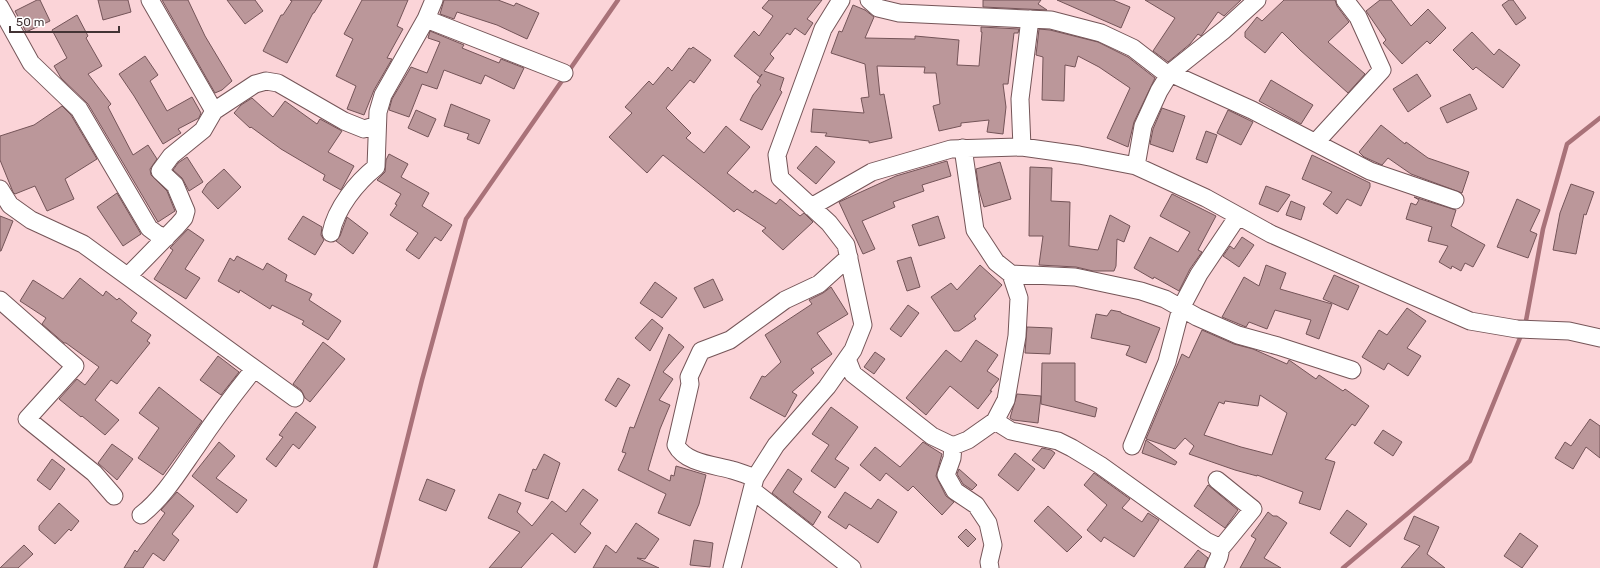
<svg xmlns="http://www.w3.org/2000/svg" width="1600" height="568" viewBox="0 0 1600 568" font-family="Rubik,sans-serif">
<style>
.lines{fill:none;stroke-linecap:round;stroke-linejoin:round}
.stream{stroke:#a97279;stroke-width:4.5}
.building{fill:#bb979a;stroke:#745458;fill-rule:evenodd}
.minor-casing{stroke:#755558;stroke-width:19}
.minor{stroke:#fff;stroke-width:17}
</style>
<rect width="100%" height="100%" fill="#fbd4d8"/>
<g class="lines">
<path class="stream" d="M1525 326 1543 229 1567 144 1600 118
M375 568 422 380 466 219 618 0
M1343 568 1470 461 1522 333"/>
</g>
<path class="building" d="M37 0H40L50 21 26 32 15 11Z
M98 0H128L131 12 103 20Z
M162 0H188L205 36 232 81 222 90 215 93Z
M227 0H255L263 11 245 24Z
M290 0H322L314 13H313L287 63 263 51 281 15H283L292 1Z
M362 0H408L397 26 403 29 387 58 392 59 374 90 364 115 347 109 356 86 336 76 353 39 344 34Z
M444 0H498L514 6 516 3 539 13 527 39 497 25 457 12 454 19 440 14Z
M769 0H822L807 19 813 23 805 35 795 28 790 35 787 33 770 54 774 58 764 71 784 78 780 90 782 92 762 130 740 120 753 95 761 85 757 82 762 74 760 77 734 56 754 31 759 36 773 16 762 8Z
M983 0H1041L1038 4 1047 10 983 7Z
M1057 0H1113L1130 7 1121 28Z
M1145 0H1241L1224 16 1218 12 1201 36 1198 34 1190 44 1168 62 1153 51 1175 18Z
M1284 0H1335L1337 6 1349 22 1328 42 1365 74 1348 93 1300 50 1282 32 1265 53 1245 37V32L1257 17 1262 21Z
M1380 0H1391L1411 26 1428 9 1446 28 1430 44 1427 41 1402 64 1383 43 1386 40 1366 11Z
M1509 0H1513L1526 18 1516 25 1502 5Z
M853 5 865 10 874 17 865 38 915 39V36L959 40 957 65 979 66 982 32H981V27L1019 29 1018 33H1014L1008 84H1003L1006 107 1003 134 987 132 989 120 961 123V126L939 131 933 106 940 104 936 73H924L925 67 877 66 880 95 884 94 892 138 869 143V141L825 136 827 133 811 132 813 109 864 113 861 98 869 97 865 64 831 53 839 31 842 32Z
M77 15 88 36 86 38 102 66 88 74 111 104 108 107 133 155 148 145 157 159 150 169 151 175 167 191 175 211 158 222 88 104 61 78 54 66 67 58 52 30Z
M1039 29 1050 30 1098 42 1128 57 1155 78 1134 122 1128 147 1107 138 1130 88 1099 67 1078 56 1075 67 1065 65 1064 101 1042 100 1043 57 1036 55Z
M430 31 464 45 462 48 499 63 501 59 524 68 514 89 485 75 481 84 444 70 437 89 422 84 409 117 389 110 392 99 411 67 427 73 440 42 428 38Z
M1472 32 1494 55 1499 49 1520 65 1503 88 1476 67 1473 70 1453 50Z
M693 47 711 60 694 83 690 80 666 108 691 133 686 138 704 153 726 126 750 147 727 173 753 193 755 190 776 204 780 199 800 216 804 213 813 222 783 250 762 231 766 228 737 209 734 212 663 155 647 173 609 137 632 113 625 107 647 83 649 81 653 85 668 67 672 71 689 48 691 49Z
M145 56 158 75 150 81 167 111 192 97 201 113 199 118 178 129 181 133 163 144 134 96 119 74Z
M1417 74 1431 96 1408 112 1393 89Z
M1271 80 1313 105 1301 124 1259 101Z
M1470 94 1477 109 1447 123 1440 108Z
M252 98 273 117 285 101 317 124 320 119 342 131 328 152 354 166 341 190 323 180 325 175 281 149 251 127 250 128 234 113 241 105Z
M451 104 490 120 479 144 467 139 469 134 444 126Z
M62 106 71 115 97 159 65 179 74 199 47 211 35 186 15 194 13 192 0 160V136L34 125Z
M1162 108 1185 116 1173 152 1150 144 1153 129Z
M416 110 436 119 428 137 408 128Z
M1228 110 1253 122 1241 145 1217 133Z
M1381 125 1405 144 1406 142 1428 158 1469 172 1462 193 1411 174 1388 158 1382 165 1364 157 1359 152Z
M1206 131 1217 135 1207 163 1196 159Z
M816 146 835 162 816 184 797 168Z
M389 154 408 164 401 177 429 193 422 206 452 225 441 241 435 237 419 259 406 250 418 233 390 215 397 205 395 204 401 194 377 180 385 172 386 160Z
M1312 155 1370 183V187L1361 206 1347 199 1337 214 1323 204 1332 192 1302 179Z
M187 157 203 182 189 191 182 178 173 170 178 163Z
M947 161 951 176 922 185 924 191 893 202 895 207 862 221 875 249 863 254 839 202 896 176Z
M1000 162 1011 199 984 207 979 190 976 169Z
M1030 167 1052 168 1051 201 1070 202 1069 246 1098 250 1110 215 1130 226 1124 242 1117 239 1116 266 1114 271H1093L1076 267 1039 265 1043 236H1029Z
M224 169 241 187 218 209 202 192 207 184Z
M1571 184 1594 192 1586 215 1584 214 1576 254 1553 250 1560 213Z
M1266 186 1290 195 1278 212 1259 204Z
M117 193 141 234 123 246 97 207Z
M1172 194 1216 216 1198 250 1202 252 1190 269 1179 291 1154 277 1153 279 1134 268 1150 237 1178 252 1190 232 1160 216Z
M1414 197 1456 210 1451 226 1485 245 1473 267 1465 263 1461 271 1452 266 1451 269 1439 262 1448 246 1428 241 1432 227 1406 219 1411 203 1416 205 1419 200Z
M1517 199 1540 210 1530 231 1537 234 1528 258 1497 247Z
M1291 201 1305 207 1301 220 1286 215Z
M0 216 13 221 1 251H0Z
M303 216 322 227 321 235 324 240 315 255 288 239Z
M938 216 945 238 919 246 912 225Z
M347 217 368 233 353 254 336 241 340 236Z
M188 229 204 240 185 269 200 278 186 299 154 279 173 250 170 248Z
M1242 237 1254 245 1239 267 1223 256 1230 246 1234 249Z
M237 256 263 270 267 263 287 275 285 281 312 294 309 300 341 321 328 340 302 324 304 321 272 305 270 309 240 290 239 293 218 281 230 258 234 261Z
M911 257 920 287 907 291 897 261Z
M980 265 1002 285 974 316 976 319 959 331H954L931 297 951 283 957 290Z
M1266 265 1286 273 1280 289 1332 304 1319 339 1306 334 1311 320 1275 310 1267 329 1249 322 1246 327 1222 317 1244 277 1259 286Z
M1334 275 1359 286 1348 310 1323 299Z
M80 278 103 296 106 291 117 300 119 298 137 313 131 321 151 335 147 341 150 343 117 384 111 380 95 400 119 420 105 435 82 416 81 417 59 399 77 379 85 385 99 367 66 343H64L42 324 46 318 20 301 33 280 63 299Z
M713 279 723 300 704 308 694 288Z
M655 282 677 298 662 318 640 303Z
M831 287 848 314 817 333 832 354 811 369 814 373 792 392 797 395 785 417 750 398 762 376 765 377 781 362 765 335 812 304 809 300 823 293Z
M908 305 919 313 901 337 890 329Z
M1407 308 1426 321 1407 348 1421 356 1408 376 1388 363 1384 370 1362 357 1379 330 1387 335Z
M1111 310 1121 312V313L1160 328 1146 363 1126 355 1130 346 1091 338 1096 314 1107 316Z
M652 319 663 328 650 351 635 338Z
M1027 327 1052 328 1050 354 1025 353Z
M1202 330 1234 344 1253 349 1287 364 1289 360 1316 379 1319 375 1343 391 1345 389 1369 406 1355 426 1352 424 1325 459 1335 462 1320 510 1299 503 1303 492 1257 475V476L1235 470 1189 454 1194 446 1185 438 1175 449 1146 439 1182 354 1189 358ZM1260 395 1287 413 1272 455 1241 447 1204 435 1219 402 1224 404 1225 401 1258 406Z
M669 334 684 347 663 372 673 379 659 400 670 405 660 429 648 470 670 481 671 475 674 476 676 466 706 475 699 504 690 526 658 513 666 494 618 470 626 453 622 452 630 427 634 428Z
M976 340 998 355 987 371 999 379 990 391H992L978 409 950 386 926 415 906 398 946 350 961 362Z
M323 342 345 359 310 402 305 398 301 390 293 384Z
M875 352 885 359 874 374 864 367Z
M218 356 239 372 221 395 200 380Z
M1042 363H1075V401L1097 408 1095 417 1041 404Z
M618 378 630 385 616 407 605 400Z
M159 387 202 421 163 475 138 458 159 428 139 413Z
M1017 394 1041 396 1038 423 1013 420 1010 418Z
M831 407 858 427 835 459 849 468 835 488 811 471 829 445 812 434Z
M296 412 316 427 299 449 293 444 276 467 266 459 283 437 279 435Z
M1590 419 1600 426V458L1586 447 1573 469 1555 458 1565 442 1571 446Z
M1383 430 1402 442 1393 456 1374 443Z
M1146 440 1177 462 1175 465 1142 453Z
M219 442 235 456 216 478 247 500 237 513 192 476Z
M923 442 942 454 936 476 946 496 954 502 942 515 913 486 908 491 886 473 880 481 860 465 875 447 900 467Z
M112 444 133 459 117 480 98 463Z
M1042 448 1051 450 1055 453 1044 469 1032 460Z
M1015 453 1035 469 1018 491 998 475Z
M544 454 560 463 548 499 525 491 533 469 536 470Z
M52 459 65 469 50 490 37 480Z
M788 469 802 479 793 492 821 512 813 525 772 493Z
M959 469 977 485 972 490 963 484 957 474Z
M1094 473 1130 499 1122 508 1142 522 1148 513 1159 520 1134 557 1104 537 1101 542 1087 530 1107 505 1084 485Z
M427 479 455 490 446 511 419 500Z
M1208 485 1238 510 1225 528 1194 506Z
M583 489 598 500 580 524 591 533 575 553 552 533 521 568H489L520 532 488 518 499 494 521 503 517 512 532 526 552 501 566 512Z
M177 492 194 506 172 534 179 540 164 561 153 553 143 568H124L135 550 137 552 165 513 161 510Z
M845 492 871 509 878 499 897 512 878 543 849 524 846 529 828 517Z
M59 503 79 521 71 531 69 529 55 544 39 530V526Z
M1048 506 1082 537 1067 552 1034 521Z
M1347 510 1367 524 1350 547 1330 533Z
M1268 512 1273 516H1277L1287 523 1264 558 1281 568H1240L1256 539 1251 536Z
M1414 516 1439 527 1427 554 1445 568H1401L1420 546 1404 539Z
M636 523 659 539 645 559 637 558 659 568H593L606 545 616 553Z
M966 529 976 539 968 547 958 537Z
M1520 533 1538 546 1522 568 1504 556Z
M694 540 713 543 710 567 690 565Z
M24 545 33 554 18 568H0Z
M1198 550 1208 558 1204 568H1184Z"/>
<g class="lines">
<defs>
<path id="minor" d="M150 0 214 111
M869 0 878 8 899 13 1051 20 1101 33 1133 48 1164 72 1170 73 1252 110 1370 171 1455 200
M0 7 31 63 79 109 149 228 157 234 166 238
M426 19 564 73
M1316 142 1382 70 1358 17 1345 0
M1022 147 1020 99 1030 19
M963 148 975 230 996 262 1011 274 1075 277 1141 291 1165 299 1197 317 1238 335 1278 346 1352 370
M1136 166 1143 126 1159 91 1170 73 1224 30 1257 0
M0 189 10 205 31 220 83 244 295 398
M811 207 872 172 951 149 1022 147 1079 155 1136 166 1206 198 1271 234 1470 321 1517 329 1569 331 1600 338
M331 233C336 208 357 182 376 167L378 112 383 95 426 19 434 0
M1011 274 1019 298 1017 336 1006 400 995 421 1011 431 1058 441 1072 448 1100 465 1206 541 1221 548 1219 557 1214 568
M128 276 177 226 184 218 186 211 175 185 160 171 171 156 203 130 214 111 255 84 266 81 278 83 344 121 364 129 377 125
M0 300 75 366 27 419 94 473 114 496
M847 359 853 374 932 436 953 446 968 440 995 421
M953 446 952 458 946 475 955 491 976 505 988 523 993 545 989 562 990 568
M1132 446 1167 362 1181 308 1199 274 1238 216
M755 478C747 475 740 472 732 470 714 465 685 463 676 445L690 384 689 377 701 351 730 340 785 300 819 284 849 257
M1217 480 1253 509 1221 548
M752 490 852 568
M141 515C164 497 180 470 197 446 215 419 234 394 254 369
M732 568 755 478 776 445 827 387 853 350 863 325 846 245 829 223 780 178 777 155 823 29 841 0"/>
</defs>
<use href="#minor" class="minor-casing"/>
<use href="#minor" class="minor"/>
</g>
<path d="M10 26v6h109v-6" fill="none" stroke="#423334" stroke-width="2"/>
<text x="16" y="26" font-size="12" fill="#423334" stroke="#ffffff" stroke-width="3" paint-order="stroke">50 m</text>
</svg>
